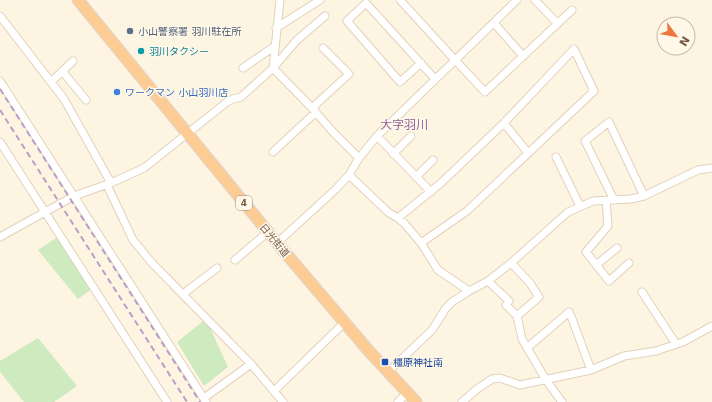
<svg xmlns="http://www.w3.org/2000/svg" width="712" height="402" viewBox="0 0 712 402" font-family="'DejaVu Sans','Noto Sans JP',sans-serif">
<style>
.green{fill:#cdebbf}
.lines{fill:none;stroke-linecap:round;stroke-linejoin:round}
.minor-casing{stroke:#e2d1bc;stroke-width:9}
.trunk-casing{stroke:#ded8d3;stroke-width:13}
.minor{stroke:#fff;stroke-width:7}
.trunk{stroke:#fdcc95;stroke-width:11}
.rail{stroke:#b89fc7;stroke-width:2;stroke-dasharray:6 4;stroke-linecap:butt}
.service-dot{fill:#5c6f8a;stroke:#fff8e8;stroke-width:1.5}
.culture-dot{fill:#0f9aa8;stroke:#fff8e8;stroke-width:1.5}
.shop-dot{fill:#3f7fe0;stroke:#fff8e8;stroke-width:1.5}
.transit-dot{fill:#1a4fb4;stroke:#fff8e8;stroke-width:1.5}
.labels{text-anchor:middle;stroke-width:3;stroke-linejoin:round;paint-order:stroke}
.shield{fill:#fff8e8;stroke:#9f8a77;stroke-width:1}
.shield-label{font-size:9px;font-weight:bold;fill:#765b46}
.service-label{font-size:10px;fill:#4e5e75;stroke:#fff8e8;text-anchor:start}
.culture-label{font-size:10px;fill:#0d838f;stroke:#fff8e8;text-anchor:start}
.shop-label{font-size:10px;fill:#366cbe;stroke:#fff8e8;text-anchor:start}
.street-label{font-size:10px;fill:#765b46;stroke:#fff8e8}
.transit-label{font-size:10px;fill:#164399;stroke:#fff8e8;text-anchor:start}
.quarter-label{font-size:12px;fill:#8c619a;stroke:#fff8e8}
</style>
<rect width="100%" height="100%" fill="#fdf5e1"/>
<path class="green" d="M59 236 93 288 78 299 38 250Z
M206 319 228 367 204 386 177 342Z
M38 338 77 386 54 402H24L0 372V361Z"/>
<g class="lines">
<defs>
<path id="minor" d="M400 0 455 60 485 92 572 10
M535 0 557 23
M0 16 64 99 111 183
M494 23 523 56
M276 28 320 0
M421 63 400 82 347 21 366 3 435 79
M243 68 275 46
M273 68 312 108 333 132 359 158
M273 68 280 0
M62 71 86 100
M0 81 206 402
M51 82 73 61
M312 108 349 74 323 48
M504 123 528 153
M377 136 431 192
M0 142 167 402
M273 152 316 112
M393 154 411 136
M556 157 580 206
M349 175 389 213 398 218 404 223 421 243 438 270 469 291
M416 177 433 160
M107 185 133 240 152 263 251 364 283 402
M606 200 608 226 586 252 609 281 629 263
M614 200 585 141 609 122 644 196
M398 218 441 183 504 123 574 49 594 91 467 211 421 243
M0 237 74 196 111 183 144 168 227 102 233 99 241 97 273 68 297 40 325 16
M277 243 336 189 349 175 359 158 377 136 517 0
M235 260 268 232
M511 263 530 283 539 297 517 316 522 339 546 380 562 402
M596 265 617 248
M488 281 509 301 506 305 517 316
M642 292 676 344
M183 294 217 268
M571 316 591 370
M527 348 569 312
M388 372 432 330 446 308 452 302 469 291 488 281 511 263 568 212 593 201 631 199 644 196 698 170 712 168
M274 391 344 323
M204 398 251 364
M398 402 407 393
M462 402 477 389 492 379 500 378 520 385 591 370 624 356 656 351 683 342 712 326"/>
<path id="trunk" d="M78 0 277 243 368 350 416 402"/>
</defs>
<use href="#minor" class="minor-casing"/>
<use href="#trunk" class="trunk-casing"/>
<use href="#minor" class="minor"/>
<use href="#trunk" class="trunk"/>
<path class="rail" d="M0 89 200 402
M0 110 187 402"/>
</g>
<circle class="service-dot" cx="130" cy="31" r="4"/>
<circle class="culture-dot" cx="141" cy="51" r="4"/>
<circle class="shop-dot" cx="117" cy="92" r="4"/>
<rect class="transit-dot" x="381" y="358" width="8" height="8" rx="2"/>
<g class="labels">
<rect class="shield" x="236" y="196" width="16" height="14" rx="3"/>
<g class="shield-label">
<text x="244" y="206">4</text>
</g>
<g class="service-label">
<text x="138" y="35">小山警察署 羽川駐在所</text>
</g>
<g class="culture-label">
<text x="149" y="55">羽川タクシー</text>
</g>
<g class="shop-label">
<text x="125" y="96">ワークマン 小山羽川店</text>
</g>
<g class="street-label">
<text transform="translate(275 240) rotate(50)" y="4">日光街道</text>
</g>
<g class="transit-label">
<text x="393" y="366">橿原神社南</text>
</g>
<g class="quarter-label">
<text x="404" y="129">大字羽川</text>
</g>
</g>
<g transform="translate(676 36) rotate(122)"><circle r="19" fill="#fff8e8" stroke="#c8b9a7"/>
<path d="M0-3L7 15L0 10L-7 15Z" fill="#ee763f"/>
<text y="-6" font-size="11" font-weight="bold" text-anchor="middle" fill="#765b46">N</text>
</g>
</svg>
